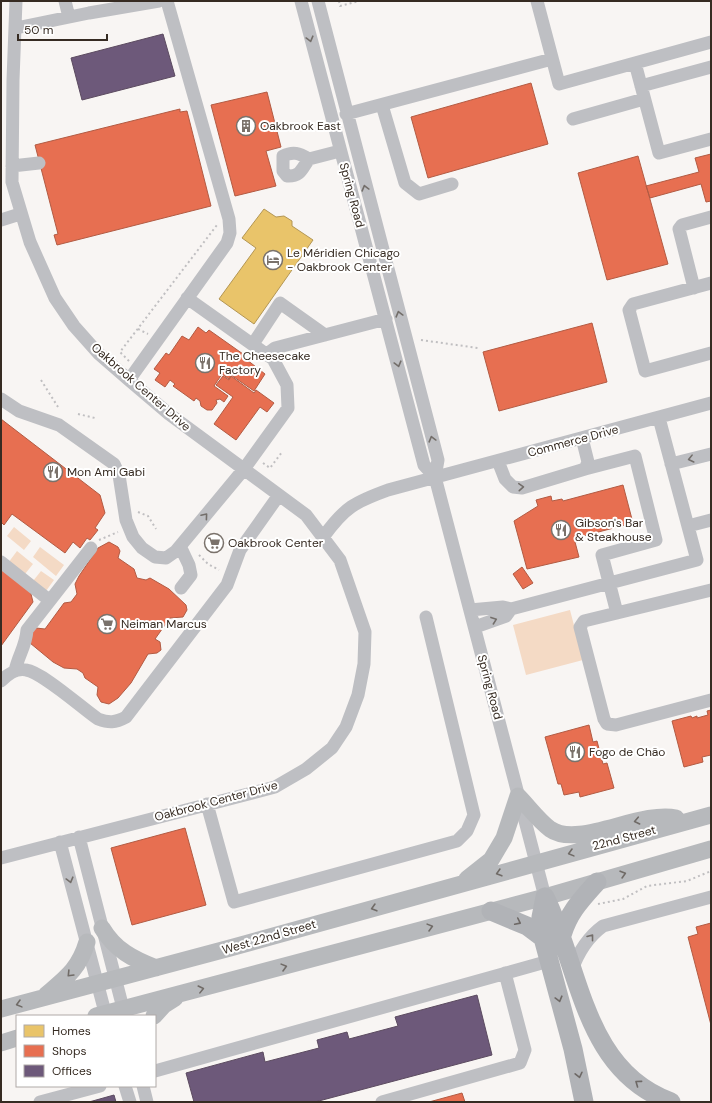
<svg xmlns="http://www.w3.org/2000/svg" width="712" height="1103" viewBox="0 0 712 1103" font-family="'DM Sans',sans-serif">
<style>
.green{fill:#f4dac5}
.homes{fill:#e9c46a;stroke:#b39654}
.shops{fill:#e76f51;stroke:#b25b43}
.offices{fill:#6d597a;stroke:#5c4b60}
.lines{fill:none;stroke-linecap:round;stroke-linejoin:round}
.path{stroke:#c0bfc1;stroke-width:2;stroke-dasharray:2 3;stroke-linecap:butt}
.minor{stroke:#bebfc3;stroke-width:13}
.major{stroke:#b7b9bc;stroke-width:17}
.highway{stroke:#b1b3b7;stroke-width:19}
.oneway{stroke:#736e6a}
.oneway2{stroke:#706b67}
.oneway3{stroke:#6d6865}
.labels{text-anchor:middle;stroke-width:4;stroke-linejoin:round;paint-order:stroke}
.poi-label{font-size:12px;fill:#362b22;stroke:#fff;text-anchor:start}
.street-label{font-size:12px;fill:#362b22;stroke:#fff}
</style>
<rect width="100%" height="100%" fill="#f8f5f3"/>
<path class="green" d="M14 527 31 541 24 550 7 536Z
M40 547 64 565 56 576 33 557Z
M17 551 33 564 25 574 8 563Z
M41 571 54 580 46 591 33 581Z
M570 610 583 660 526 675 513 625Z"/>
<path class="homes" d="M264 209 276 217 284 216 292 221V226L313 240 254 324 219 299 256 248 242 238Z"/>
<path class="shops" d="M531 83 548 144 428 178 411 117Z
M267 92 281 147 266 151 276 186 235 196 211 105Z
M180 109V112L187 111 211 206 57 245 54 235 58 234 35 145Z
M711 154V201L706 202 701 184 650 198 646 186 699 172 695 158Z
M638 156 668 264 607 280 578 173Z
M592 323 607 382 499 411 483 352Z
M198 327 206 333 209 330 243 354 242 356 265 374 254 391 231 375 229 379 222 374 214 386 228 396 224 402 220 399 216 400 217 403 212 410H207L201 406 200 401 196 398 194 401 173 386 175 384 170 380 165 387 155 380 160 373 154 369 166 353 169 355 182 336 189 340Z
M223 376 229 380 231 376 254 393 256 390 274 403 267 412 260 407 236 440 214 424 233 397 216 385Z
M1 419 100 495 105 513 95 528 98 530 90 540 87 538 80 548 73 542 65 553 12 514 4 525 1 522Z
M623 485 633 523 579 537 580 541 575 542 579 557 527 569 514 521 538 506 536 500 551 496 552 501 562 499 563 501Z
M109 542 118 547 120 551 118 558 134 569 137 578 146 580 150 578 169 589 186 605 187 610 183 617 170 618 155 639 160 642 161 650 157 653 148 654 131 683 118 698 109 704 101 702 97 695 98 687 85 678 83 673 77 669 64 668 53 662 30 643 32 631 36 628 45 629 64 603 71 602 77 594 75 584 79 576 98 548Z
M522 567 533 583 523 589 513 574Z
M1 569 30 590 33 602 1 646Z
M711 710V755L702 757 703 762 684 767 672 721 691 716 692 718 697 716V718L708 715 707 711Z
M589 725 593 742 597 741 603 764 607 763 614 788 580 797 579 792 564 795 561 784H558L545 737Z
M185 828 206 905 132 925 111 848Z
M711 923V1025L688 937 698 934 696 927Z
M462 1093 465 1102H429Z"/>
<path class="offices" d="M163 34 175 76 82 100 71 58Z
M477 995 492 1055 315 1102H194L186 1073 263 1052 265 1062 319 1048 317 1040 347 1032 349 1039 398 1026 395 1017Z
M114 1095 116 1102H89Z"/>
<g class="lines">
<path class="path" d="M339 1 340 6 359 1
M138 329 148 334
M421 340 478 348
M129 361 120 352 217 225
M41 380 58 407
M78 414 95 418
M263 463 270 468 282 452
M138 512 148 516 156 529
M99 540 118 532
M199 555 208 564 219 570
M598 904 623 899 647 886 687 881 711 871"/>
<path class="minor" d="M65 1 69 17
M301 1 424 465 435 477
M318 1 438 460 435 477 545 897
M537 1 559 84 711 42
M16 28 89 13 159 1
M635 63 659 153 711 139
M641 86 711 67
M382 105 405 183 419 194 452 184
M346 114 552 59
M573 119 644 99
M309 159C302 168 301 177 287 176L283 171V156C293 151 299 153 309 159L340 151
M12 166 39 163
M1 220 20 214
M711 283 633 304 629 310 645 371 711 353
M694 288 679 229 682 225 711 217
M253 344 280 303 325 335
M267 354 275 348 386 319
M129 380 227 243 230 233 229 219 167 1
M1 399 19 411 59 425 114 464 119 475 126 520 133 537 142 548 155 557 166 558 176 551 244 469 288 408 287 385 273 359 187 298
M498 461 505 479 513 487 522 488 585 469 588 462 582 438
M671 464 711 454
M585 469 635 456 656 540 602 555 617 613
M688 526 711 520
M324 536C345 507 355 502 388 490L711 403
M180 546 189 565 191 575 181 588
M1 562 49 600
M711 590 584 621 580 627 604 719 607 724 616 725 711 700
M470 610 503 607 511 609 697 560 659 418
M475 627 506 616 511 609
M15 671C18 656 26 646 27 630L91 548
M1 681C7 675 17 668 26 670 42 672 82 708 98 719 109 723 115 723 126 717L227 585 240 550 279 495
M207 804 234 902 457 841 467 831 474 815 426 617
M79 837 125 1016
M60 842 106 1016
M1 858 275 787 306 769 332 748 346 727 358 695 364 664 365 632 340 560 306 515 169 414 129 380 98 353 74 326 55 298 30 242 12 182 13 80 16 1
M572 970C578 953 588 937 603 926L711 897
M155 1071 549 961
M125 1086 130 1102
M143 1086 147 1102
M40 1102 100 1086
M382 1102 520 1063 525 1050 505 973"/>
<path class="major" d="M467 879 491 860 504 838 518 796C528 806 538 820 550 829 578 849 640 810 676 818
M102 928C115 950 133 959 156 968
M46 995C66 978 79 969 87 942
M1 1009 230 948 711 815
M96 1016 545 897 711 849
M154 1016 164 1005 175 998
M1 1043 17 1038"/>
<path class="highway" d="M545 897C581 969 583 1070 671 1102
M545 897 541 917 543 938 573 1049 584 1102
M491 911 527 926 543 938
M562 935C569 912 581 900 597 882"/>
</g>
<defs><path id="oneway-chevron" d="M-2-3.5L2.5 0L-2 3.5" fill="none" stroke-width="1.6" stroke-linecap="round" stroke-linejoin="round"/></defs>
<g class="oneway">
<use href="#oneway-chevron" transform="translate(310 39) rotate(75)"/>
<use href="#oneway-chevron" transform="translate(365 188) rotate(-105)"/>
<use href="#oneway-chevron" transform="translate(399 314) rotate(-105)"/>
<use href="#oneway-chevron" transform="translate(398 364) rotate(75)"/>
<use href="#oneway-chevron" transform="translate(432 439) rotate(-105)"/>
<use href="#oneway-chevron" transform="translate(691 459) rotate(166)"/>
<use href="#oneway-chevron" transform="translate(521 487) rotate(-4)"/>
<use href="#oneway-chevron" transform="translate(205 516) rotate(-50)"/>
<use href="#oneway-chevron" transform="translate(494 620) rotate(-20)"/>
<use href="#oneway-chevron" transform="translate(70 880) rotate(75)"/>
<use href="#oneway-chevron" transform="translate(591 937) rotate(-52)"/>
</g>
<g class="oneway2">
<use href="#oneway-chevron" transform="translate(637 821) rotate(168)"/>
<use href="#oneway-chevron" transform="translate(571 853) rotate(165)"/>
<use href="#oneway-chevron" transform="translate(499 873) rotate(164)"/>
<use href="#oneway-chevron" transform="translate(623 874) rotate(-16)"/>
<use href="#oneway-chevron" transform="translate(374 908) rotate(164)"/>
<use href="#oneway-chevron" transform="translate(430 927) rotate(-15)"/>
<use href="#oneway-chevron" transform="translate(284 967) rotate(-15)"/>
<use href="#oneway-chevron" transform="translate(70 974) rotate(134)"/>
<use href="#oneway-chevron" transform="translate(201 989) rotate(-14)"/>
<use href="#oneway-chevron" transform="translate(19 1004) rotate(165)"/>
</g>
<g class="oneway3">
<use href="#oneway-chevron" transform="translate(518 922) rotate(26)"/>
<use href="#oneway-chevron" transform="translate(559 999) rotate(75)"/>
<use href="#oneway-chevron" transform="translate(579 1075) rotate(77)"/>
<use href="#oneway-chevron" transform="translate(638 1083) rotate(-144)"/>
</g>
<defs>
<symbol id="building-ring" viewBox="-11 -11 22 22"><circle r="9.5" fill="#fff" stroke="#7a726b" stroke-width="1.5"/><path d="M-4-6H4V6H1V3H-1V6H-4ZM-2.5-4.3h1.7v1.8h-1.7ZM.8-4.3h1.7v1.8H.8ZM-2.5-1h1.7V.8h-1.7ZM.8-1h1.7V.8H.8Z" fill="#7a726b"/></symbol>
<symbol id="hotel-ring" viewBox="-11 -11 22 22"><circle r="9.5" fill="#fff" stroke="#7a726b" stroke-width="1.5"/><path d="M-6-4.5h1.5V1H6V5H4.5V3h-9V5H-6ZM-4 0a1.8 1.8 0 1 1 3.6 0ZM.5 0V-2.5h3Q6-2.5 6 0Z" fill="#7a726b"/></symbol>
<symbol id="restaurant-ring" viewBox="-11 -11 22 22"><circle r="9.5" fill="#fff" stroke="#7a726b" stroke-width="1.5"/><path d="M-5-6h1v4h1v-4h1v4h1v-4h1v5L-1.5 .5V6h-2V.5L-5-1ZM5-6V6H3V1.5H1.5Q1.5-4 5-6Z" fill="#7a726b"/></symbol>
<symbol id="supermarket-ring" viewBox="-11 -11 22 22"><circle r="9.5" fill="#fff" stroke="#7a726b" stroke-width="1.5"/><path d="M-6-5.5h2.5l.6 2H6L4.5 2H-2.5L-4.4-4H-6ZM-1.5 3.2a1.3 1.3 0 1 0 .1 0ZM3 3.2a1.3 1.3 0 1 0 .1 0Z" fill="#7a726b"/></symbol>
</defs>
<g fill-rule="evenodd">
<use href="#building-ring" x="235" y="115" width="22" height="22"/>
<use href="#hotel-ring" x="262" y="249" width="22" height="22"/>
<use href="#restaurant-ring" x="194" y="352" width="22" height="22"/>
<use href="#restaurant-ring" x="42" y="461" width="22" height="22"/>
<use href="#restaurant-ring" x="550" y="519" width="22" height="22"/>
<use href="#supermarket-ring" x="203" y="532" width="22" height="22"/>
<use href="#supermarket-ring" x="96" y="613" width="22" height="22"/>
<use href="#restaurant-ring" x="564" y="741" width="22" height="22"/>
</g>
<g class="labels">
<g class="poi-label">
<text x="260" y="130">Oakbrook East</text>
<text x="287" y="257">Le Méridien Chicago<tspan x="287" dy="14">- Oakbrook Center</tspan></text>
<text x="219" y="360">The Cheesecake<tspan x="219" dy="14">Factory</tspan></text>
<text x="67" y="476">Mon Ami Gabi</text>
<text x="575" y="527">Gibson's Bar<tspan x="575" dy="14">&amp; Steakhouse</tspan></text>
<text x="228" y="547">Oakbrook Center</text>
<text x="121" y="628">Neiman Marcus</text>
<text x="589" y="756">Fogo de Chão</text>
</g>
<g class="street-label">
<text transform="translate(352 195) rotate(75)" y="4">Spring Road</text>
<text transform="translate(141 387) rotate(41)" y="4">Oakbrook Center Drive</text>
<text transform="translate(573 441) rotate(-15)" y="4">Commerce Drive</text>
<text transform="translate(490 687) rotate(75)" y="4">Spring Road</text>
<text transform="translate(216 801) rotate(-15)" y="4">Oakbrook Center Drive</text>
<text transform="translate(624 838) rotate(-15)" y="4">22nd Street</text>
<text transform="translate(269 937) rotate(-16)" y="4">West 22nd Street</text>
</g>
</g>
<rect width="712" height="1103" fill="none" stroke="#362b22" stroke-width="4"/>
<rect x="16" y="1015" width="140" height="72" fill="#ffffff" stroke="#afaaa7"/>
<rect x="24" y="1025" width="20" height="12" fill="#e9c46a" stroke="#afaaa7"/>
<text x="52" y="1035" font-size="12" fill="#362b22">Homes</text>
<rect x="24" y="1045" width="20" height="12" fill="#e76f51" stroke="#afaaa7"/>
<text x="52" y="1055" font-size="12" fill="#362b22">Shops</text>
<rect x="24" y="1065" width="20" height="12" fill="#6d597a" stroke="#afaaa7"/>
<text x="52" y="1075" font-size="12" fill="#362b22">Offices</text>
<path d="M18 34v6h89v-6" fill="none" stroke="#362b22" stroke-width="2"/>
<text x="24" y="34" font-size="12" fill="#362b22" stroke="#ffffff" stroke-width="3" paint-order="stroke">50 m</text>
</svg>
